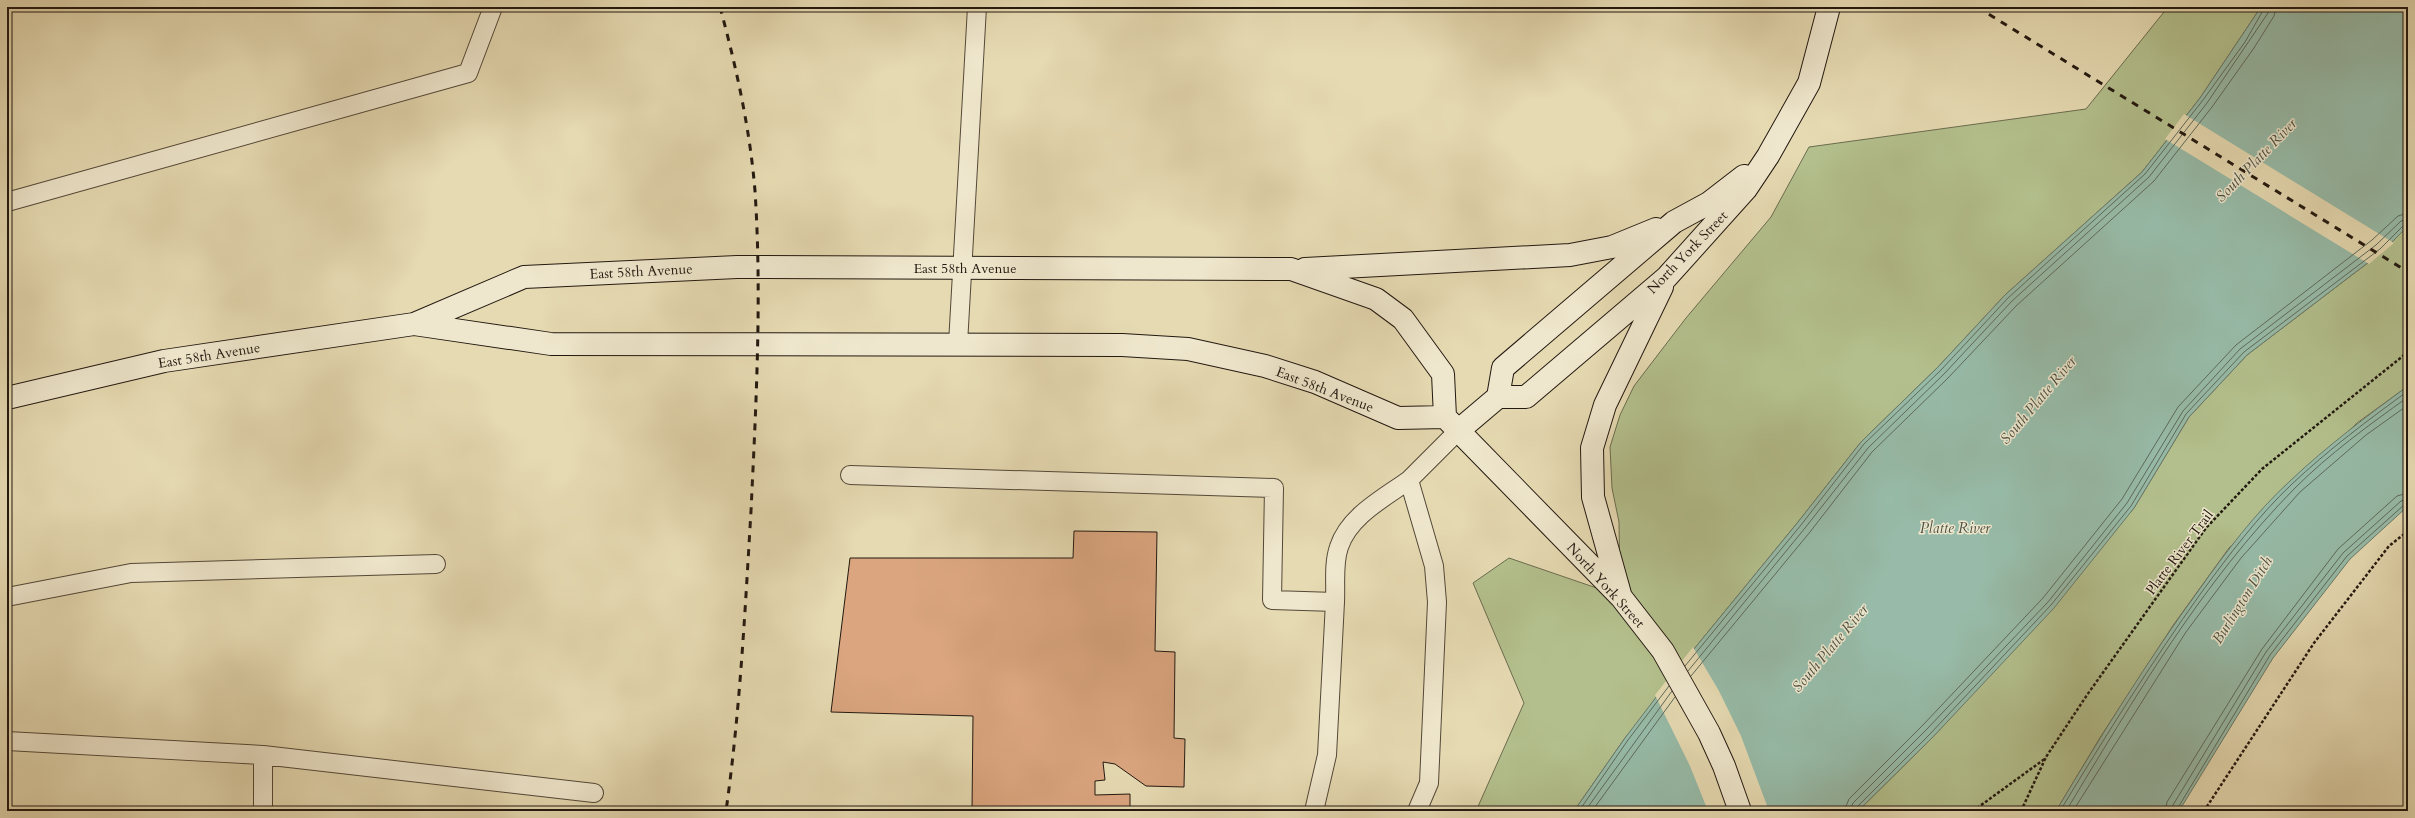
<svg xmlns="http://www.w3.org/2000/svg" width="2415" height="818" viewBox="0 0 2415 818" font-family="Cardo,serif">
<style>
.green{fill:#b3c08d;stroke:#6a6c4e}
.water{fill:#97bba8;stroke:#687a6b}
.pier{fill:#e6dab2}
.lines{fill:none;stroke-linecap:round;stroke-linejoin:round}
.shore{stroke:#5c6a5c;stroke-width:1}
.building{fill:#daa57f;stroke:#221810}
.lane-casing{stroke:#534838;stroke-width:20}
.secondary-casing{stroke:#221810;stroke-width:24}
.path{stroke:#221810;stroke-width:2.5;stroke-dasharray:3 2;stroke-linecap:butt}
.lane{stroke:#efe7cd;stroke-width:18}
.secondary{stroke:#efe7cd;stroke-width:22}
.rail{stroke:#221810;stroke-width:3;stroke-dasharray:7 7;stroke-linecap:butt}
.labels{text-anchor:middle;stroke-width:3;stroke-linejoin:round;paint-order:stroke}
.street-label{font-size:14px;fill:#221810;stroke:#efe7cd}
.water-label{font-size:15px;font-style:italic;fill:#4b5145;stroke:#efe7cd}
</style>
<rect width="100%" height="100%" fill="#e6dab2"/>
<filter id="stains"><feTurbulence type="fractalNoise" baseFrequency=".005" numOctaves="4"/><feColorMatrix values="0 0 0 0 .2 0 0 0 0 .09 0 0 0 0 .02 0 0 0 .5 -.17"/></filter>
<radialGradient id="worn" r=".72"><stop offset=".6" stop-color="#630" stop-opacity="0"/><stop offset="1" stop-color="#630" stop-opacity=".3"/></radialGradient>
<path class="green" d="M2168 7H2261L2200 98 2142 172 2005 295 1938 367 1861 442 1798 522 1676 671 1678 675 1625 738 1574 811H1476L1524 703 1473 583 1509 558 1620 596 1619 522 1612 488 1610 447 1620 415 1634 386 1686 318 1771 217 1809 147 2086 109Z
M2408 226V386L2357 423 2229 548 2174 624 2101 736 2056 811H1858L1933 737 2134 508 2189 417 2247 355 2382 252Z"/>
<path class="water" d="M2261 7H2408V226L2382 252 2247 355 2189 417 2134 508 2054 608 1933 737 1858 811H1574L1625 738 1676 671 1798 522 1861 442 1938 367 2005 295 2142 172 2200 98Z
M2408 386V506L2350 559 2273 658 2179 811H2056C2101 736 2147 661 2199 590 2226 552 2255 513 2290 481 2327 446 2367 416 2408 386Z"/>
<path class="pier" d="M2184 114 2394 243 2369 264 2165 139Z
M1693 647 1719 691 1741 736 1769 811H1708L1690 766 1655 695Z"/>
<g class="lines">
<path class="shore" d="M1685 666 1801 525 1864 444 1941 370 2008 298 2145 174 2203 100 2245 42 2265 7
M1688 671 1805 528 1868 448 1944 374 2012 301 2149 177 2207 103 2268 13 2270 7
M1691 676 1810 532 1872 452 1948 378 2016 306 2154 181 2212 107 2254 48 2274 16 2276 7
M1579 811 1628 740 1669 686
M1585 811 1672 691
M1592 811 1675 697
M1844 811 1849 799 1922 726 2043 598 2122 499 2178 407 2236 345 2372 240 2398 216 2408 213
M1850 811 1853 803 1926 730 2048 602 2127 503 2183 411 2240 349 2376 245 2401 221 2408 219
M1855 811 1857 807 1930 734 2051 605 2131 506 2186 414 2244 352 2380 249 2404 225 2408 224
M2060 811C2105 737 2151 663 2201 593 2229 555 2258 516 2292 484 2328 450 2368 420 2408 391
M2066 811C2134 699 2202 582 2295 488 2329 454 2369 425 2408 397
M2073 811 2186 632 2241 558 2300 492 2366 435 2408 405
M2165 811 2167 802 2262 649 2338 549 2397 496 2408 493
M2171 811 2173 805 2266 652 2343 553 2401 501 2408 499
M2176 811 2270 655 2347 556 2404 505 2408 504"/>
</g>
<path class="building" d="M1074 531 1157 532 1155 651 1175 652 1174 738 1185 739 1184 787 1146 786 1115 764 1103 762 1105 780 1095 781V795L1130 794V811H972L973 716 831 712 850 558H1073Z"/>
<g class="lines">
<defs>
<path id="lane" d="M7 202 468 73 493 7
M958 344 977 7
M850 475 1274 488 1272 600 1335 602 1327 755 1314 811
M7 597 131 573 436 564
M1335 602C1336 584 1333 564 1339 547 1349 516 1384 498 1409 480
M7 741 263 755 594 793
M263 811V755
M1417 811 1429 783 1437 602 1434 566 1409 480 1459 430"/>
<path id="secondary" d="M1305 269 1570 255 1612 247 1656 229
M414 324 551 344 1122 345 1188 349 1265 366 1315 382 1398 418 1445 417
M1498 397H1526L1666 278 1746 189 1768 156 1809 83 1829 7
M7 398 164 361 414 324 524 277 737 267 1291 269 1376 299 1403 319 1443 374 1445 417 1621 597 1663 651 1709 733 1724 766 1740 811
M1459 430 1498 397 1503 368 1674 222 1709 203 1744 176
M1620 594 1593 497 1592 448 1605 405 1662 287"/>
</defs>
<use href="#lane" class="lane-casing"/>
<use href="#secondary" class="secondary-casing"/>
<path class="path" d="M1973 811 2046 758
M2021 811 2046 757 2087 695 2206 528 2262 469 2408 352
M2204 811 2314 643 2389 546 2408 531"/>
<use href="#lane" class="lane"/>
<use href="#secondary" class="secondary"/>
<path class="rail" d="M720 7C736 66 750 129 755 191 762 297 756 405 751 511 745 611 740 712 726 811
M1977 7 2408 272"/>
</g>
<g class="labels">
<g class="street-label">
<text transform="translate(1687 252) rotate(-46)" y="5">North York Street</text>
<text x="965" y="273">East 58th Avenue</text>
<text transform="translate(641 271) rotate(-3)" y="5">East 58th Avenue</text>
<text transform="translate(209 355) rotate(-9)" y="5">East 58th Avenue</text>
<text transform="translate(1325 389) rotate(21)" y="5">East 58th Avenue</text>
<text transform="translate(2179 552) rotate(-53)" y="5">Platte River Trail</text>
<text transform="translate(1606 585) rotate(48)" y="5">North York Street</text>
</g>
<g class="water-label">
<text transform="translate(2256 160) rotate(-46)" y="5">South Platte River</text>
<text transform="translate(2038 400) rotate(-50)" y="5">South Platte River</text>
<text x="1955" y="533">Platte River</text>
<text transform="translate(2242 600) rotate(-58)" y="5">Burlington Ditch</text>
<text transform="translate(1830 648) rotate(-50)" y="5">South Platte River</text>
</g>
</g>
<rect width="2415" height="818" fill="none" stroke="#e6dab2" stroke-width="24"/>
<rect x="8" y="8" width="2399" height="802" fill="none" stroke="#221810" stroke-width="2"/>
<rect x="12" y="12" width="2391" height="794" fill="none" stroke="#221810"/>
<rect width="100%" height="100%" filter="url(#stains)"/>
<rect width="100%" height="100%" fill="url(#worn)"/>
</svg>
